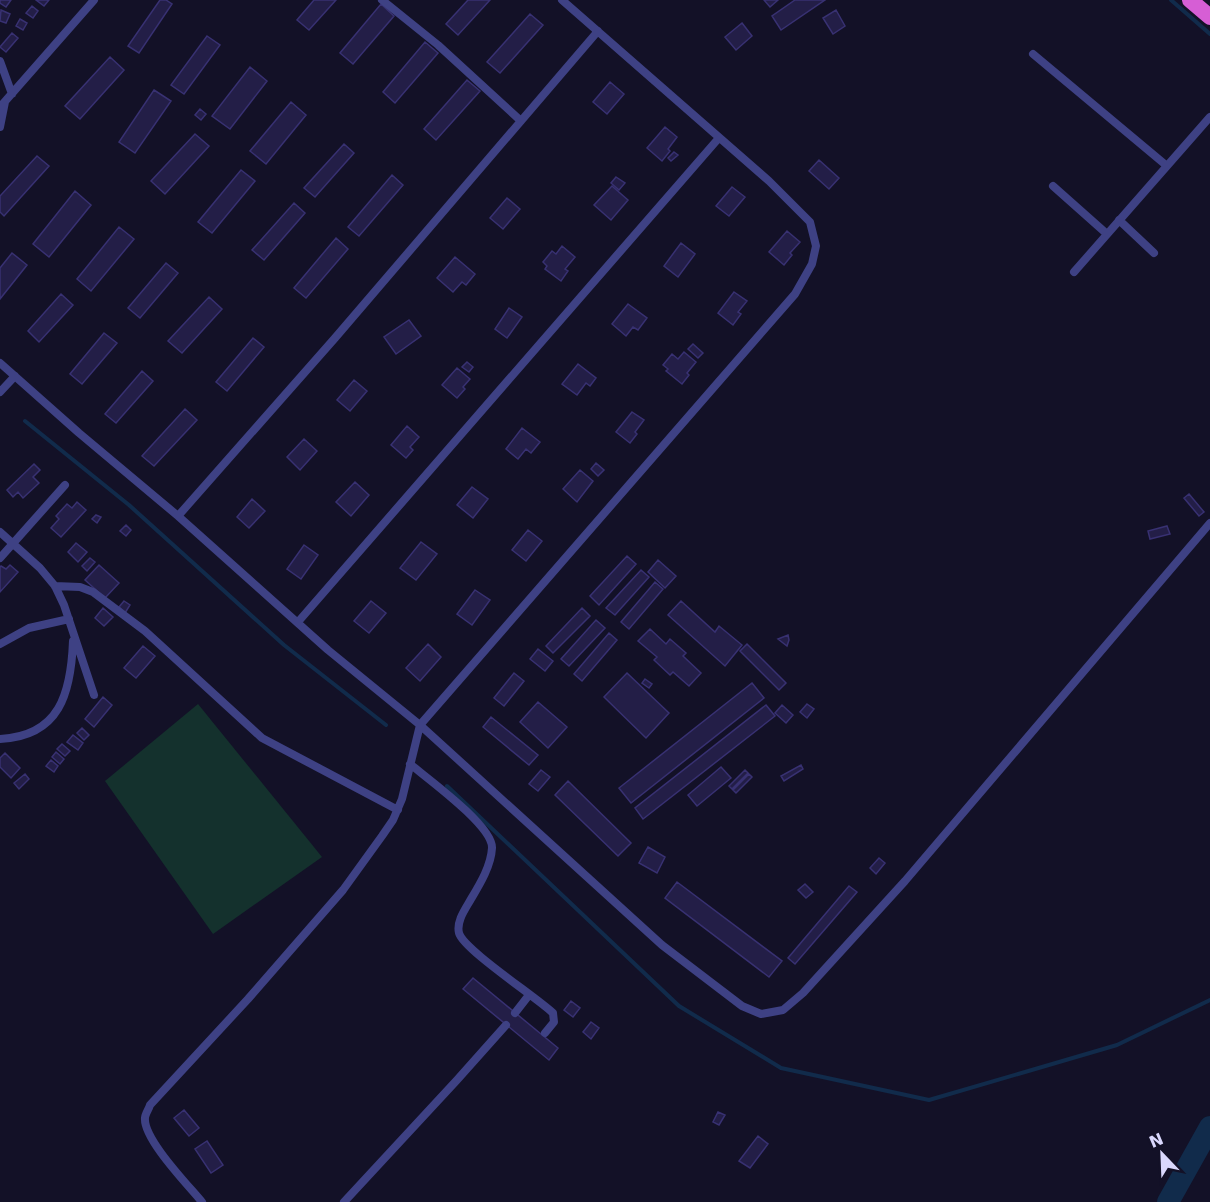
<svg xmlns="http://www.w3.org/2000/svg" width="1210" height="1202" viewBox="0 0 1210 1202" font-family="'DejaVu Sans',sans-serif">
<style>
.green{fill:#14312d}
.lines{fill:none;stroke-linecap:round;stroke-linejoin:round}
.stream{stroke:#112b4b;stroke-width:4}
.river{stroke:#112b4b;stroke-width:22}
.building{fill:#231e47;stroke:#383172;stroke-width:1.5}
.service{stroke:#3e4184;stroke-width:8}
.trunk{stroke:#d65ed5;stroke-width:16}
</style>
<rect width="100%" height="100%" fill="#131127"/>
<path class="green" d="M198 704 322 857 213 934 105 781Z"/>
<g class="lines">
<path class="stream" d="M1171 0 1210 34
M25 421 129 505 284 645 386 725
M447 786 679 1006 781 1068 929 1100 1117 1045 1210 1000"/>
<path class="river" d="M1168 1202 1210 1127"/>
</g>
<path class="building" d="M0 0H11L6 7 0 3Z
M36 0H49L44 6Z
M160 0H166L172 4 139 53 128 46Z
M314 0H336L309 30 297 20Z
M468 0H490L458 35 446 24Z
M764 0H778L770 7Z
M795 0H825L781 30 772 16Z
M381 4 394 16 353 64 340 53Z
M32 6 38 11 33 18 26 13Z
M1 10 10 14 6 23 0 21Z
M836 10 845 26 833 34 823 18Z
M530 14 543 25 500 73 487 62Z
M20 19 27 23 23 30 16 26Z
M742 23 752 36 736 50 725 37Z
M12 33 18 38 6 52 0 47Z
M207 36 220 45 184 94 171 85Z
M425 42 438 53 395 103 383 92Z
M110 57 124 70 80 119 65 106Z
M250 67 267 81 230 129 212 116Z
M467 80 480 91 436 140 424 129Z
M610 82 624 94 607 114 593 102Z
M154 90 171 101 135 153 119 142Z
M291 102 306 115 266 164 250 151Z
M200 109 206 114 201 120 195 115Z
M665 127 677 137 668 149 670 151 662 161 647 148Z
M195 134 209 146 165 194 151 181Z
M344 144 354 153 315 197 304 188Z
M674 152 678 155 671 161 668 158Z
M37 156 49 166 4 216 0 212V196Z
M819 160 839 178 829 189 809 171Z
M241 170 255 181 212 233 198 222Z
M392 175 403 185 359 236 348 227Z
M616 177 625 183 619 190 611 183Z
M612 186 628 200 611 220 594 205Z
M732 187 745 197 729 216 716 206Z
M75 191 91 205 49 257 33 244Z
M507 198 520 209 503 229 490 218Z
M294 203 305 213 264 260 252 250Z
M119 227 134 239 91 291 77 279Z
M787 231 800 242 790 253 792 255 784 265 769 252Z
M336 238 348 249 306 298 294 288Z
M681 243 695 254 678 277 664 266Z
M562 246 575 257 565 269 568 271 561 281 545 269 547 266 543 262 552 251 556 254Z
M12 253 27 265 0 299V268Z
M455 257 475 274 466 285 462 282 453 292 437 278Z
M166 263 178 273 140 318 128 308Z
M734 292 747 301 738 312 741 314 733 325 718 313Z
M61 294 73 305 39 342 28 331Z
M209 297 222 309 182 353 168 341Z
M628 304 647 318 638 330 633 327 626 336 612 324Z
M509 308 522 317 507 338 495 329Z
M409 320 421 336 396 354 384 337Z
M104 333 117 343 82 384 70 374Z
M253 338 264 347 227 391 216 382Z
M693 344 703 353 698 358 688 349Z
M684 352 696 362 687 373 689 375 682 384 666 371 668 369 663 365 672 354 678 359Z
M467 362 473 367 469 372 462 367Z
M578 364 596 378 590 386 586 383 577 395 562 384Z
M457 368 470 379 463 387 465 389 457 398 442 385Z
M142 371 153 381 116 423 105 414Z
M354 380 367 391 350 411 337 400Z
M185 409 197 420 154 466 142 456Z
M632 412 644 420 635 432 637 434 630 443 616 432Z
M407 426 419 437 410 447 413 450 406 458 391 445Z
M522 428 540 442 531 453 526 449 518 459 506 449Z
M304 439 317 451 300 470 287 457Z
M596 463 604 470 598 476 591 469Z
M34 464 40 470 33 477 39 483 23 498 18 492 13 497 7 490Z
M580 470 593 481 577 502 563 489Z
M355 482 369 495 351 516 336 502Z
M472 487 488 499 473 518 457 505Z
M1189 494 1204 512 1199 516 1184 498Z
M252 499 265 511 249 528 237 517Z
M77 502 86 510 61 537 51 528 59 519 56 516 67 504 72 508Z
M96 515 101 517 97 523 92 519Z
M126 525 131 530 126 536 120 531Z
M1167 526 1170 534 1150 539 1148 531Z
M528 530 542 541 526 561 512 550Z
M421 542 437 554 416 580 400 568Z
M76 543 87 552 78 562 68 552Z
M304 545 318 555 301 579 287 569Z
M627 556 636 564 599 605 590 596Z
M90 558 95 562 87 571 82 566Z
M658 560 676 576 665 588 648 572Z
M10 565 18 572 0 592V567L1 566 6 569Z
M99 565 119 583 105 598 85 580Z
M641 570 649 577 615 615 606 608Z
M655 582 663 589 629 629 621 622Z
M475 590 490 600 472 625 457 614Z
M124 601 130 605 125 613 119 607Z
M371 601 386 613 369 633 354 621Z
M681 601 715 632 719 626 742 645 725 666 668 615Z
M103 608 113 617 104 626 95 618Z
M582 608 590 616 553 653 546 646Z
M596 620 605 628 569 666 561 659Z
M650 629 666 644 670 639 686 653 683 656 701 673 689 686 673 672 670 675 654 660 657 657 638 641Z
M609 633 617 640 582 681 574 674Z
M788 635 789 640 787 646 778 639Z
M428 644 441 657 420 681 406 668Z
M747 644 786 683 779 690 740 651Z
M143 646 155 656 136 678 124 668Z
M538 649 553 661 545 671 530 659Z
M514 673 524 681 504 706 494 698Z
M627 673 669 713 646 738 604 697Z
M645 679 652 684 649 688 642 683Z
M752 683 764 698 631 803 619 788Z
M103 697 112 705 94 727 85 719Z
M538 702 567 727 548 748 520 722Z
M807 704 814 709 807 718 800 712Z
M766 705 775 716 643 819 635 808Z
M782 705 793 715 786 723 775 713Z
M491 717 538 755 529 765 483 727Z
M82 728 89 735 84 740 77 733Z
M73 735 83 743 78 750 67 742Z
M62 744 70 751 65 756 57 749Z
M56 752 64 759 60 764 52 757Z
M5 753 20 768 11 778 0 767V758Z
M51 760 58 766 54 772 46 766Z
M801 765 803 769 784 781 781 776Z
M721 767 731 778 697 806 688 795Z
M541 770 550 777 538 791 529 784Z
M745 770 748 773 732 789 729 786Z
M25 774 29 779 19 789 14 783Z
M749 774 752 777 736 793 733 790Z
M568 781 631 843 618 856 555 795Z
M648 847 665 857 657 873 639 863Z
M879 858 885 863 876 874 870 868Z
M677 882 782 961 769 977 665 898Z
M805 884 813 892 806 898 798 890Z
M849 886 857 892 795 964 788 958Z
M473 978 558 1048 549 1060 463 989Z
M571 1001 580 1008 573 1017 564 1010Z
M591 1022 599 1028 591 1039 583 1032Z
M184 1110 199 1128 189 1136 174 1118Z
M718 1112 725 1115 719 1125 713 1122Z
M758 1136 768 1144 750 1168 739 1161Z
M207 1141 223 1165 211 1173 195 1149Z"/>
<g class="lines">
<path class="service" d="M382 0 438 45 521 121
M1033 54 1167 166
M0 61 12 94
M0 107 94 0
M0 127 5 102
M1053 186 1107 234
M1119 220 1154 253
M1074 272 1210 117
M0 363 79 433 178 516 328 650 420 725 662 945 742 1006 761 1014 783 1010 803 993 905 881 1210 523
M0 392 15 376
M178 516 335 338 598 31
M0 532 40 568 55 586 64 605 94 695
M0 558 65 485
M55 586 80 587 93 592 145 631 262 738 398 810
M298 622 718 139
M0 644 29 628 69 619
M0 739C60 736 71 693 73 641
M410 764C428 779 493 826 492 848 491 866 480 884 471 899 466 908 456 921 459 933 463 949 536 997 553 1013L554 1022 545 1033
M515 1013 529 995
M202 1202C189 1186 143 1139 145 1118 145 1114 149 1109 150 1105L248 999 343 890 382 836 393 820 402 799 420 725 795 294 812 264 816 246 810 222 769 181 562 0
M344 1202 457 1080 506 1025"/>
<path class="trunk" d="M1190 0 1210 17"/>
</g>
<g transform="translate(1162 1154) rotate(337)" stroke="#131127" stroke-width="4.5" paint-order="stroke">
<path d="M0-4.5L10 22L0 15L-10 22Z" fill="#dad8fd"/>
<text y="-9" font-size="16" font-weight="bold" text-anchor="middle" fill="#dad8fd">N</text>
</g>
</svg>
